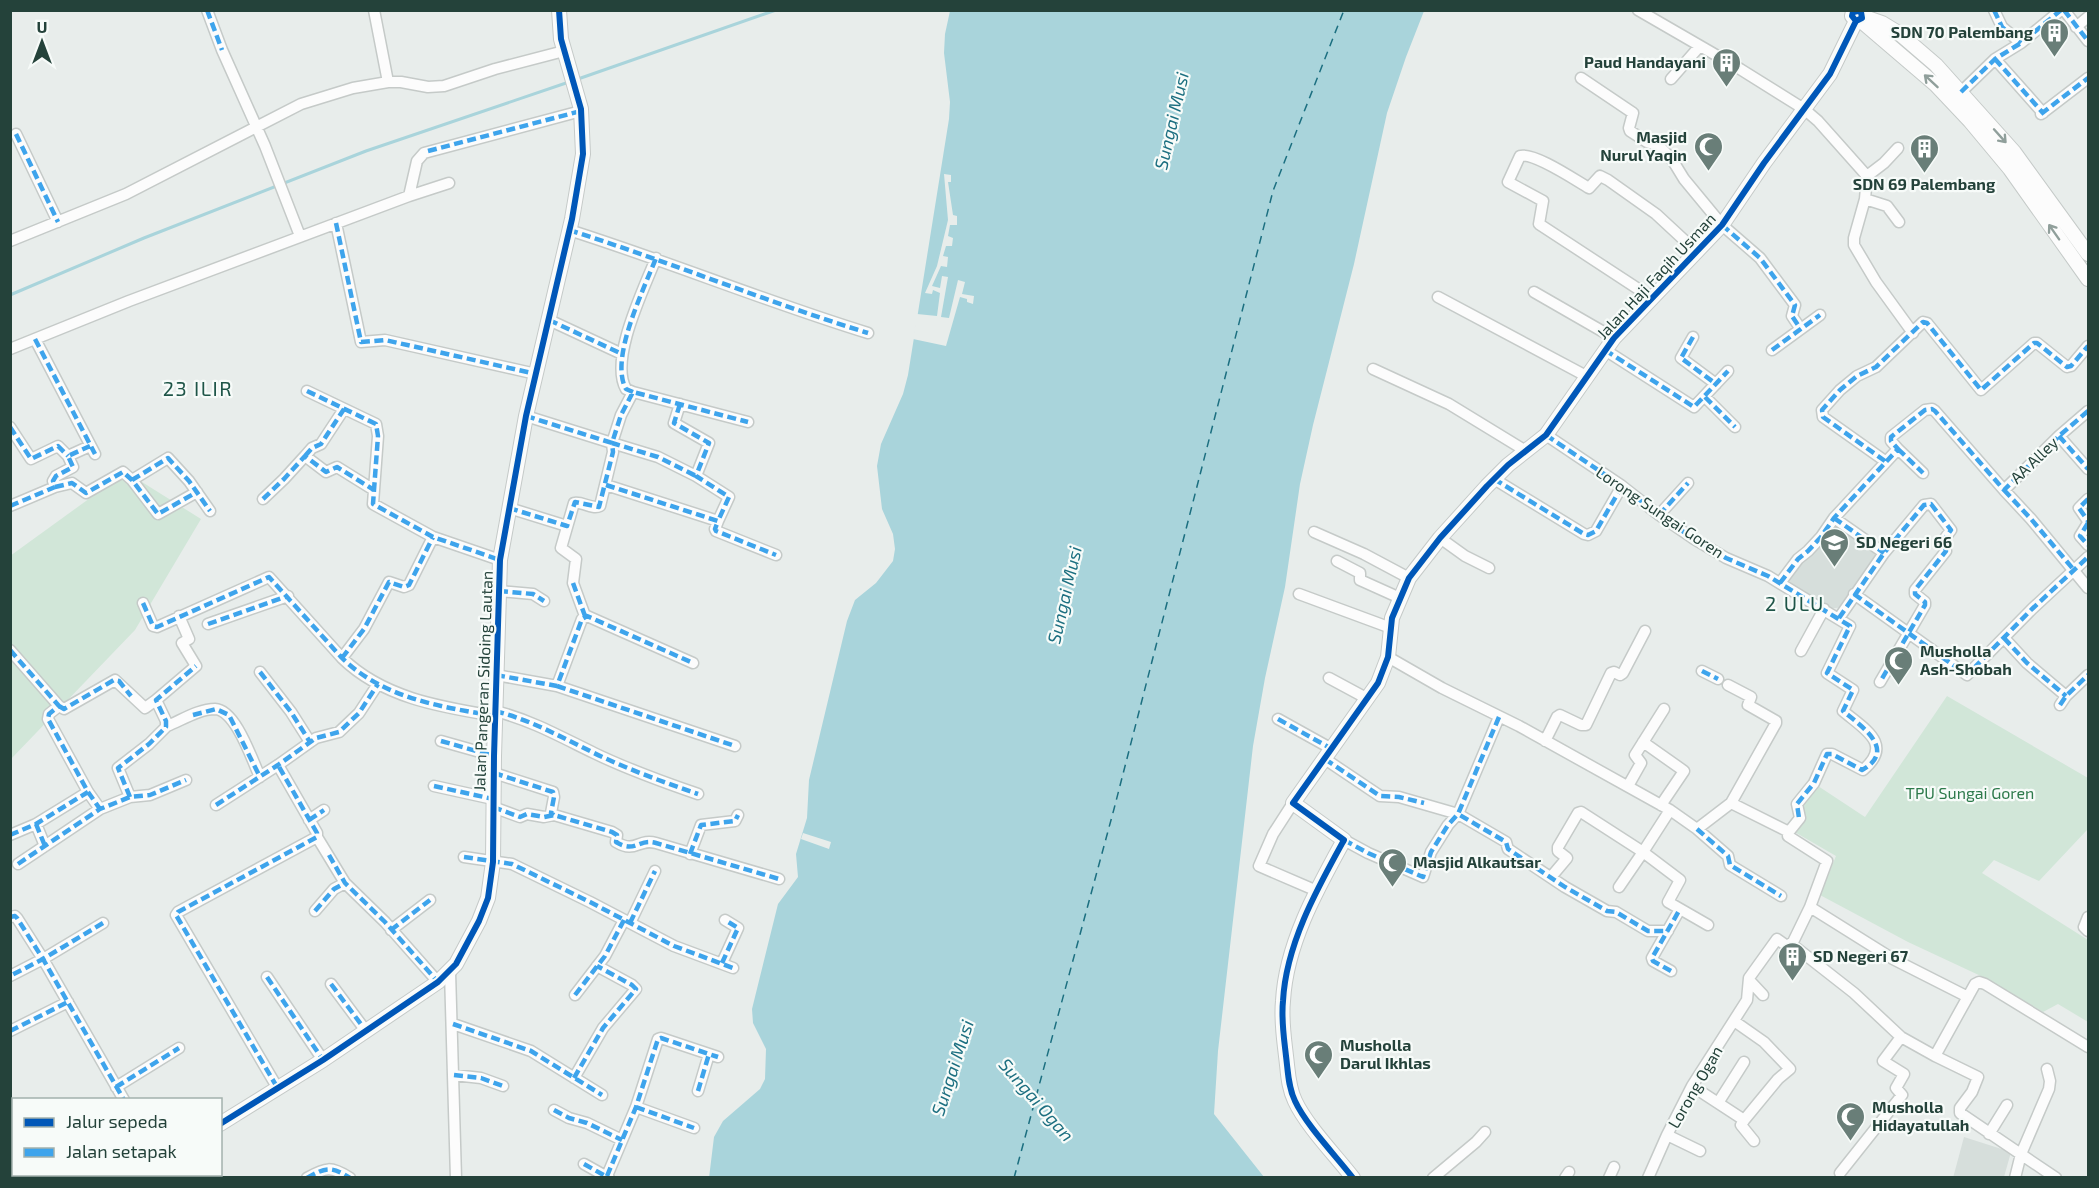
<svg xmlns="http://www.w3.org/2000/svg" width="2099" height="1188" viewBox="0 0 2099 1188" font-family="'Exo 2',sans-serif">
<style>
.built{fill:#d6dedb}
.green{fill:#d1e6d8}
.water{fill:#a9d4db}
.pier{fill:#e8edeb}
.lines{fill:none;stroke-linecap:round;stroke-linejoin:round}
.stream{stroke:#a9d4db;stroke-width:3}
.ferry{stroke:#1c6f80;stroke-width:1.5;stroke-dasharray:8 6;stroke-linecap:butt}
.minor-casing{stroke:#c5cac8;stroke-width:13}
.tertiary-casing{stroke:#c5cac8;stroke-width:16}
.minor{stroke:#fcfcfc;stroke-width:10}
.tertiary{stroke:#fcfcfc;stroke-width:14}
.quiet{stroke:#3ea4ec;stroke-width:4.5;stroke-dasharray:9 4.5;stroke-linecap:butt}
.cycleway-casing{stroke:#f7fbf9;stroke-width:10}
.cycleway{stroke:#0057b8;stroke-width:6}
.oneway{stroke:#909f9b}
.labels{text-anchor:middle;stroke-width:4.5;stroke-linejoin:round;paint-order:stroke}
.poi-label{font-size:16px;font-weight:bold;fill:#24423a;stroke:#f7fbf9;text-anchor:start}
.street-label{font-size:16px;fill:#24423a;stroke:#f7fbf9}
.park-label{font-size:16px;fill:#2d7a4b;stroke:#f7fbf9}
.water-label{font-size:18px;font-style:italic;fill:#1c6f80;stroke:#f7fbf9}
.quarter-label{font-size:20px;letter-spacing:1.5px;fill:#1f5548;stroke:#f7fbf9}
</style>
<rect width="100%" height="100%" fill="#e8edeb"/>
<path class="built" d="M1837 517 1881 552 1844 607 1827 609 1786 581Z
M1964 1137 2011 1152 2004 1177 1953 1178Z"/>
<path class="green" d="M126 472 201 519 135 630 11 759 10 556Z
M1947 696 2088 778V825L2087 830 2039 881 1994 860 1982 873 2088 940V1022L2058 1004 2043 1012 1983 977 1908 942 1820 895 1836 856 1786 827 1818 786 1865 817Z"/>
<path class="water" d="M950 11H1424L1406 57 1387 113 1354 264 1313 425 1300 484 1285 587 1265 678 1253 746 1218 1051 1214 1114 1264 1177 709 1178 714 1137 723 1121 760 1089 765 1079 766 1049 753 1023 752 1009 778 904 798 877 796 854 807 818 809 780 847 621 855 600 876 583 893 561 895 549 893 534 882 509 877 466 881 444 903 394 908 375 949 119 950 102 944 53 945 34Z"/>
<path class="pier" d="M944 174 951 175V182H948L953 215 957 216V225H950L948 236 953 238 952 246H946L943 256 948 257 947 267 941 266 932 286 940 288 942 276 948 277 941 317 949 318 958 280 965 282 962 294 974 296 973 304 967 302V299L960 297 946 346 913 339 917 314 937 316 940 293 933 290 932 294 925 293 937 266 948 220Z
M803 833 831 842 829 849 801 839Z"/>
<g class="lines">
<path class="stream" d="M578 79 776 10
M10 295 144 238 366 151 569 82"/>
<path class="ferry" d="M1014 1178 1114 809 1273 191 1344 10"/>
<defs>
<path id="minor" d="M207 10 222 50 265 146 300 236
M374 10 388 82H401L428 87 444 86 495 69 564 51
M1638 10 1740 69 1804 109 1818 121 1867 176 1884 163 1898 148
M1994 10 2002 27 2021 43
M2064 10 2088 41
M2076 27 2088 17
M1995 59 2043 113
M1581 78 1633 113 1629 128 1630 131 1647 142 1659 146 1666 153 1673 161 1684 179 1722 225 1760 258 1795 305 1792 316 1800 328
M1671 79 1699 47
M1961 92 1995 59 2021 43 2061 10
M2041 114 2088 78
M16 134 58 222
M1867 176 1865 199 1854 238V245L1876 282 1913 333
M409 196 449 183
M1865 199 1887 206 1899 222
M336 223 361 342 385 340 536 374
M569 230C670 262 767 302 868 333
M10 241 126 194 301 104 353 88 388 82
M1534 292 1614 338
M1438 297 1588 377
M1652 298 1539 224 1543 201 1508 182 1520 156C1534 152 1575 180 1589 188L1600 176 1608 180 1656 214 1697 252
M549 320 622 354
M1693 337 1681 358 1716 384
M35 339 95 454
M10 349 129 301 409 196 417 161 424 153 581 111
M1605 350 1694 407 1728 371
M1772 350 1820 315
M1373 369 1449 404 1526 451
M307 391 376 424 378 436 374 490
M633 392 626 389C609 359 644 289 656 258
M1705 397 1735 427
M680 404 674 423 709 443 696 476 729 497 718 521
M526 416 612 443 621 415 633 392 748 422
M10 427 31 459 58 446 68 456
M1546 435 1622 486 1659 515 1694 539 1726 558 1768 576 1850 626 1827 673 1853 690 1843 711C1864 729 1894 744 1863 770L1832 754H1827L1814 783 1797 804 1800 818 1788 833V836L1827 861 1810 907 1893 959 1968 997
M2059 436 2088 469
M1898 449 1923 473
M305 456 312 448 321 444 344 409
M1885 461 1823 417 1822 410 1840 390 1857 376 1876 367 1923 322 1927 323 1981 390 2034 343H2037L2067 367 2071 366 2088 346
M1494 479 1584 534 1588 535 1596 531 1622 486
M132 480 168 458 189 481 210 511
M606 485 718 521 715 529 716 531 776 555
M55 487 72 483 86 493 123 472 132 480 158 514 197 492
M2004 490 2031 519 2088 588
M263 499 284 479 305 456 326 472 337 467 374 490 373 504 433 537 500 560
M2088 499 2079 508 2088 521
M10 506 55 487 53 481 56 476 73 467 68 456 90 446
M509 508 567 526
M1659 515 1688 483
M1834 518 1884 553
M2088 523 2080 536 2088 545
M1314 532 1364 554 1409 578
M1440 538 1465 556 1489 568
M1337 561 1360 573V580L1400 598
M1780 583 1798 559 1808 551 1821 537 1834 518 1898 449 1891 441V437L1925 410 1932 409 1935 411 2004 490 2059 436 2088 411
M499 591 533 594 544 601
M1299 594 1391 628
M1854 594 1967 675 2032 609 2088 557
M143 603 153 626 157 627 269 577 342 658C383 698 441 707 495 716
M585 616 573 583 576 559 561 548 574 503C582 501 592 510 600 506L613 452 612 443 658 457 696 476
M1839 618 1884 553 1924 505 1931 504 1951 530 1943 541 1946 551 1915 590V594L1925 602V605L1880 682
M208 624 288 596
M2004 638 2027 663 2066 696
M10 650 59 706 49 714 48 719 88 792 100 809
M1801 651 1824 609
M1388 657 1442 688 1519 726 1670 810 1697 829 1728 856 1730 865 1781 896
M342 658 364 629 389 582 404 587 409 585 433 537
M1702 671 1718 679
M260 672 291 712 310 742
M496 675 557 686 582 619 587 616 693 663
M1329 678 1368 699
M557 686 735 746
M2060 705 2066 696 2088 675
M59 706 64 709 115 680 145 708 156 700
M495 711C531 720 561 737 594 753 627 769 663 782 698 794
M1499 717 1458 814 1506 842 1508 849 1565 887 1607 911 1616 912 1648 931H1668
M1278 719 1332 749
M167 726C182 720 199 709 215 709 236 710 252 760 260 777
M441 741 494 756
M1545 741 1557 717 1560 715 1581 725H1586L1611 673 1614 672 1620 675 1623 673 1645 631
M1643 742 1684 771 1661 805
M1325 759 1380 796 1399 797 1458 814 1448 825 1431 852 1423 877 1368 853 1344 840
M494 773 553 792 554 797 551 813 554 815
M434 786 493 799
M1628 786 1641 763 1635 755 1664 709
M130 797 118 768 149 744 166 727V721L156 700 196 666 182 643 189 639 179 616
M1293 803 1273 834 1259 866 1317 891
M1731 803 1789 832
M216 805 278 765 316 738 339 732 359 713 378 684
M493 807 520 817 527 814 544 817 554 815 612 832 617 835 616 842C636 854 638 838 656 843 697 855 738 867 779 879
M1670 810 1643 852 1680 880 1668 902 1708 925
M309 820 324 810
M36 824 45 846
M1697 829 1731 803 1776 723V721L1748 705 1751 697 1728 685
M10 835 36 824 88 792
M317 837 345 883 385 922 438 982
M690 854 701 825 735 821 738 815
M464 857 512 864 590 902 674 946 733 968
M18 864 100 809 130 797 150 795 186 780
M1551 877 1567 858 1558 851V847L1578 813 1581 812 1643 852 1619 887
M1810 907 1793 942 1794 946 1854 993 1901 1037 1935 1056 1975 984 1979 982 1985 984 2088 1047
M315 911 334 889 345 883
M10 917 15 916 17 918 43 959 10 976
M2088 917 2084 927 2088 931
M103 923 43 959 124 1100
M630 923 655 871
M391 930 430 900
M722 963 738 928 725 920
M1671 971 1653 961 1652 958 1680 909
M450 972 456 1178
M267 977 323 1060
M1749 980 1763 995
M331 984 366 1031
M575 995 605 956 624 920
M453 1024 531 1051 602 1095
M10 1031 68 1002
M1935 1056 1978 1077 1972 1092 1960 1108V1113L2056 1178
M454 1075 481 1078 503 1086
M574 1078 603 1028 636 989 632 985 597 966
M1692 1086 1741 1118 1745 1119 1778 1079 1790 1069 1764 1042 1734 1021
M116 1087 179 1048
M277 1087 176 915 178 912 317 837V833L278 765
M698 1091 709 1054
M1718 1103 1744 1062
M636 1107 694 1128
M554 1110 569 1118 587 1123 622 1140
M1745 1119 1741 1125 1754 1141
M1989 1134 2007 1105
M1667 1135 1700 1151
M584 1164 609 1178
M1840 1173 1902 1095 1896 1088 1904 1074 1883 1061 1901 1037
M156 1174 157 1178
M208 1174 210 1178
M607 1176 636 1107 658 1039 661 1038 718 1057
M307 1178C326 1167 331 1166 350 1178
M1433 1178 1476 1142 1485 1132
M1565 1178 1569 1172
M1609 1178 1614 1167
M1648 1178 1667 1135 1692 1086 1747 1000 1749 978 1777 939 1787 946 1793 942
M2015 1178 2021 1154 2049 1089 2050 1081 2047 1069"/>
<path id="tertiary" d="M1862 16 1882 23 1900 34 1936 65 2014 152 2088 254
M1860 20 1936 85 1970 121 2010 169 2088 279
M220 1124 323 1060 438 982 456 964 479 921 488 898 493 862 494 756 500 560 526 416 572 219 583 154 581 109 561 39 559 10
M133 1178 138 1174
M1353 1178C1336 1156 1306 1125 1295 1101 1288 1087 1288 1071 1286 1056 1284 1038 1281 1020 1283 1001 1286 944 1317 889 1344 840L1293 803 1378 683 1388 657 1392 618 1409 578 1440 538 1487 486 1508 465 1546 435 1614 338 1722 225 1764 163 1830 74 1856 21 1862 18 1861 12 1858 11 1853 12 1852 16 1856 21"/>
</defs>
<use href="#minor" class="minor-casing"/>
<use href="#tertiary" class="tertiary-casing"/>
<use href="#minor" class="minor"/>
<use href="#tertiary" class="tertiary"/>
<path class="quiet" d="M207 10 222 50
M1994 10 2002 27 2021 43
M2064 10 2088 41
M1995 59 2043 113
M1961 92 1995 59 2021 43 2061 10
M2041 114 2088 78
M16 134 58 222
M428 151 581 111
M336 223 361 342 385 340 536 374
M1722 225 1760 258 1795 305 1792 316 1800 328
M569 230C670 262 767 302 868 333
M549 320 622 354
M1693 337 1681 358 1716 384
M35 339 95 454
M1605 350 1694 407 1728 371
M1772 350 1820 315
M307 391 376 424 378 436 374 490
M633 392 626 389C609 359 644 289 656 258
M1705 397 1735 427
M680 404 674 423 709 443 696 476 729 497 718 521
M526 416 612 443 621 415 633 392 748 422
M10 427 31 459 58 446 68 456
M1546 435 1622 486 1659 515 1694 539 1726 558 1768 576 1850 626 1827 673 1853 690 1843 711C1861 726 1898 750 1862 770L1832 754H1827L1814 783 1797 804 1799 818
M2059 436 2088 469
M1898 449 1923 473
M305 456 312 448 321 444 344 409
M1885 461 1823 417 1822 410 1840 390 1857 376 1876 367 1923 322 1927 323 1981 390 2034 343H2037L2067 367 2071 366 2088 346
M1494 479 1584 534 1588 535 1596 531 1622 486
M132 480 168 458 189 481 210 511
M606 485 718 521 715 529 716 531 776 555
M55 487 72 483 86 493 123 472 132 480 158 514 197 492
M2004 490 2031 519 2074 570
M263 499 284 479 305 456 326 472 337 467 374 490 373 504 433 537 500 560
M2088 499 2079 508 2088 521
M10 506 55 487 53 481 56 476 73 467 68 456 90 446
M509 508 567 526 575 502 599 507 613 452 612 443 658 457 696 476
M1659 515 1688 483
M1834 518 1884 553
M2088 523 2080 536 2088 545
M573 583 585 616
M1780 583 1798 559 1808 551 1821 537 1834 518 1898 449 1891 441V437L1925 410 1932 409 1935 411 2004 490 2059 436 2088 411
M499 591 533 594 544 601
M1854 594 1967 675 2032 609 2088 557
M143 603 153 626 157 627 269 577 342 658C383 698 441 707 495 716
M1839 618 1884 553 1924 505 1931 504 1951 530 1943 541 1946 551 1915 590V594L1925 602V605L1880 682
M208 624 288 596
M2004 638 2027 663 2066 696
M10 650 59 706 49 714 48 719 88 792 100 809
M342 658 364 629 389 582 404 587 409 585 433 537
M1702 671 1718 679
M260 672 291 712 310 742
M496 675 557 686 582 619 587 616 693 663
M557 686 735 746
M2060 705 2066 696 2088 675
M59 706 64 709 114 680 119 681 131 696
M495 711C531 720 561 737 594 753 627 769 663 782 698 794
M193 715 216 709 229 715 260 777
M1499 717 1458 814 1506 842 1508 849 1565 887 1607 911 1616 912 1648 931H1668
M1278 719 1332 749
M441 741 494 756
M1325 759 1380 796 1399 797 1424 803
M494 773 553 792 554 797 551 813 554 815
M434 786 493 799
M130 797 118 768 149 744 166 727V721L156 700 196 666
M216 805 278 765 316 738 339 732 359 713 378 684
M493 807 520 817 527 814 544 817 554 815 612 832 617 835 616 842C636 854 638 838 656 843 697 855 738 867 779 879
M309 820 324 810
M36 824 45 846
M1697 829 1728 856 1730 865 1781 896
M10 835 36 824 88 792
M1344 840 1368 853 1423 877 1431 852 1448 825 1458 814
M690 854 701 825 735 821 738 815
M329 855 345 883 385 922 438 982
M464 857 512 864 590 902 674 946 733 968
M18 864 100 809 130 797 150 795 186 780
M315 911 334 889 345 883
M10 917 15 916 17 918 43 959 10 976
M103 923 43 959 124 1100
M630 923 655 871
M391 930 430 900
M722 963 738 928 725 920
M1671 971 1653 961 1652 958 1680 909
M267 977 323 1060
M331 984 366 1031
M575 995 605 956 624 920
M453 1024 531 1051 602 1095
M10 1031 68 1002
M454 1075 481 1078 503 1086
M574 1078 603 1028 636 989 632 985 597 966
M116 1087 179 1048
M277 1087 176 915 178 912 317 837V833L278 765
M698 1091 709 1054
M636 1107 694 1128
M554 1110 569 1118 587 1123 622 1140
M584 1164 609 1178
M156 1174 157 1178
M208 1174 210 1178
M607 1176 636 1107 658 1039 661 1038 718 1057
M307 1178C326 1167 331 1166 350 1178"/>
<defs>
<path id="cycleway" d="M220 1124 323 1060 438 982 456 964 479 921 488 898 493 862 494 756 500 560 526 416 572 219 583 154 581 109 561 39 559 10
M1353 1178C1336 1156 1306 1125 1295 1101 1288 1087 1288 1071 1286 1056 1284 1038 1281 1020 1283 1001 1286 944 1317 889 1344 840L1293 803 1378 683 1388 657 1392 618 1409 578 1440 538 1487 486 1508 465 1546 435 1614 338 1722 225 1764 163 1830 74 1856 21 1862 18 1861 12 1858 11 1853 12 1852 16 1856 21"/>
</defs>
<use href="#cycleway" class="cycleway-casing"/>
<use href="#cycleway" class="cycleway"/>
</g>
<defs><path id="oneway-shaft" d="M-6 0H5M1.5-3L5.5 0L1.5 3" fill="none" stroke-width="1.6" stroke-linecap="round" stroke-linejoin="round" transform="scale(1.5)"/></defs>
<g class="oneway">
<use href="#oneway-shaft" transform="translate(1931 81) rotate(-137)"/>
<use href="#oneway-shaft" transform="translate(2000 136) rotate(48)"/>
<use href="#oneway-shaft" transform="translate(2054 232) rotate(-125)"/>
</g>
<defs>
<symbol id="building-pin" viewBox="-11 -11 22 30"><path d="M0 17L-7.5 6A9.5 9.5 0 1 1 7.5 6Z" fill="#697e78" stroke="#f7fbf9"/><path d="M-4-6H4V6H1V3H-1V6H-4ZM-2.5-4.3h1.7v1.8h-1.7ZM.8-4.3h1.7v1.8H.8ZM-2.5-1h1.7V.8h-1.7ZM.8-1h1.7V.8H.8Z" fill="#fff"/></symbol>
<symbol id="mosque-pin" viewBox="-11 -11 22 30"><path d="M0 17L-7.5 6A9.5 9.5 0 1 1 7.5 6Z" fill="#697e78" stroke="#f7fbf9"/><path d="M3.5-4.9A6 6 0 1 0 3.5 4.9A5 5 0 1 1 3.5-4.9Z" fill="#fff"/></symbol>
<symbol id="school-pin" viewBox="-11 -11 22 30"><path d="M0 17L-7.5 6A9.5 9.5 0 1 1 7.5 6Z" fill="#697e78" stroke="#f7fbf9"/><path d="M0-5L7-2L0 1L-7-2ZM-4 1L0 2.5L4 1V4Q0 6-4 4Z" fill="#fff"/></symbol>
</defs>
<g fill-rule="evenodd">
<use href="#building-pin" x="2038" y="16" width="33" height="45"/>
<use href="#building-pin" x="1710" y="46" width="33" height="45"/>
<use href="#mosque-pin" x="1692" y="130" width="33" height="45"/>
<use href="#building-pin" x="1908" y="132" width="33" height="45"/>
<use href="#school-pin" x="1818" y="526" width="33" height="45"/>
<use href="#mosque-pin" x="1882" y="644" width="33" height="45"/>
<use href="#mosque-pin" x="1376" y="846" width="33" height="45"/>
<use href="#building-pin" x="1776" y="940" width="33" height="45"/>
<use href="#mosque-pin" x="1302" y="1038" width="33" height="45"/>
<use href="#mosque-pin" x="1834" y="1100" width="33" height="45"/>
</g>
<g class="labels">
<g class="poi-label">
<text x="2033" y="38" text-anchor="end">SDN 70 Palembang</text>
<text x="1706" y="68" text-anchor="end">Paud Handayani</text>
<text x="1687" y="143" text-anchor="end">Masjid<tspan x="1687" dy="18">Nurul Yaqin</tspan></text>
<text x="1924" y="190" text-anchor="middle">SDN 69 Palembang</text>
<text x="1856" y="548">SD Negeri 66</text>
<text x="1920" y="657">Musholla<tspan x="1920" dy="18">Ash-Shobah</tspan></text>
<text x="1413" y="868">Masjid Alkautsar</text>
<text x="1813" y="962">SD Negeri 67</text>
<text x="1340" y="1051">Musholla<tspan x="1340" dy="18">Darul Ikhlas</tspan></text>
<text x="1872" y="1113">Musholla<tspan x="1872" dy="18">Hidayatullah</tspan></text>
</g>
<g class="street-label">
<text transform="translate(1656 276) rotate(-47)" y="6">Jalan Haji Faqih Usman</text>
<text transform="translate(2034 460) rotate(-44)" y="6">AA Alley</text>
<text transform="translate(1660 512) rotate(34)" y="6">Lorong Sungai Goren</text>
<text transform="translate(483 681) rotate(-88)" y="6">Jalan Pangeran Sidoing Lautan</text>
<text transform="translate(1695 1087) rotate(-60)" y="6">Lorong Ogan</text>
</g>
<g class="park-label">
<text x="1970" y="799">TPU Sungai Goren</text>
</g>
<g class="water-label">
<text transform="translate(1172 121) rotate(-77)" y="6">Sungai Musi</text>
<text transform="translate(1065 595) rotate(-77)" y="6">Sungai Musi</text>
<text transform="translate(953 1068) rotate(-72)" y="6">Sungai Musi</text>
<text transform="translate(1036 1100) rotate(49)" y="6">Sungai Ogan</text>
</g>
<g class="quarter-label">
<text x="198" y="396">23 ILIR</text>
<text x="1795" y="611">2 ULU</text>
</g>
</g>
<rect width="2099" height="1188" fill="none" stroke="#24423a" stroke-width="24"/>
<rect x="12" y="1098" width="210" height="78" fill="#f7fbf9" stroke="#a3b1ad" stroke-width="1.5"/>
<rect x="24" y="1118" width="30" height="9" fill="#0057b8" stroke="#a3b1ad" stroke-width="1.5"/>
<text x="66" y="1128" font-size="18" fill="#24423a">Jalur sepeda</text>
<rect x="24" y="1148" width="30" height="9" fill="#3ea4ec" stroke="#a3b1ad" stroke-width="1.5"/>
<text x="66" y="1158" font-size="18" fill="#24423a">Jalan setapak</text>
<g transform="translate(42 42)" stroke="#f7fbf9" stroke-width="4.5" paint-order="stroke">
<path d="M0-4.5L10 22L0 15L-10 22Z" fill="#24423a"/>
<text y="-9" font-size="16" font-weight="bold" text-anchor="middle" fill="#24423a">U</text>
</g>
</svg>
